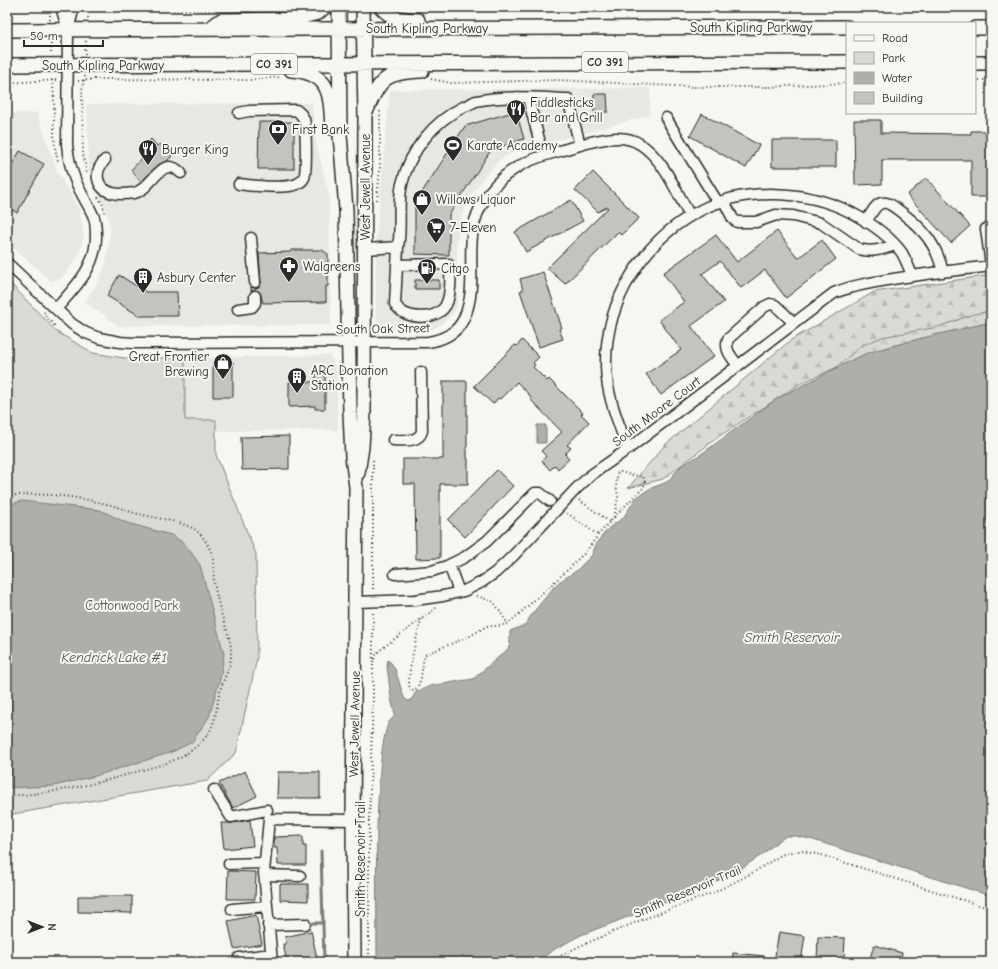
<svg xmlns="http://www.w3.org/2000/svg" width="998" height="969" viewBox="0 0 998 969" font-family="'Comic Neue',sans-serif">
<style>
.built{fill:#e7e7e3}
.forest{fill:url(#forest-firs);stroke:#828280}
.wetland{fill:url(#wetland-marsh);stroke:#828280}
.park{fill:#d9d9d5;stroke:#828280}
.water{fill:#aeaeab;stroke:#7a7a78}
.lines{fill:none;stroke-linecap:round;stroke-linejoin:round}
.stream{stroke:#7a7a78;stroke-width:3}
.building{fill:#c3c3c0;stroke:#2b2b2b}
.minor-casing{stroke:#2b2b2b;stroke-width:13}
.major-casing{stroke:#2b2b2b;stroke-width:16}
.path{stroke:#2b2b2b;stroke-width:2;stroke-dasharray:1 3;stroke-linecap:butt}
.minor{stroke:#f6f6f2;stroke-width:10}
.major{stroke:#f6f6f2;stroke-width:13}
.labels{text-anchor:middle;stroke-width:4;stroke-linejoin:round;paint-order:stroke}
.shield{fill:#f6f6f2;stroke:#686867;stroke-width:1}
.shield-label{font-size:12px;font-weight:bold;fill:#2b2b2b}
.street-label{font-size:13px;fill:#2b2b2b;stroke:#f6f6f2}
.poi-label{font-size:13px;fill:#2b2b2b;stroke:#f6f6f2;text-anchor:start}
.park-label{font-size:13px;fill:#565656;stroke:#f6f6f2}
.water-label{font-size:14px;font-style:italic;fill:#525251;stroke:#f6f6f2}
</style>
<defs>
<pattern id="forest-firs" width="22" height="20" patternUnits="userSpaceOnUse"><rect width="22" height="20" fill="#d9d9d5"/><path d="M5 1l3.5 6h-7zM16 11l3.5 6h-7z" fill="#babab7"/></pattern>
<pattern id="wetland-marsh" width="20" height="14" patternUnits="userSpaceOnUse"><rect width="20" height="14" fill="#d9d9d5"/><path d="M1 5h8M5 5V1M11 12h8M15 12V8" fill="none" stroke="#babab7"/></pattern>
</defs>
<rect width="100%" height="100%" fill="#f6f6f2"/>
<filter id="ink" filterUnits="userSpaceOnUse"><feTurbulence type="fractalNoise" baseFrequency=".025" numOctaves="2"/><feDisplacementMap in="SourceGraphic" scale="8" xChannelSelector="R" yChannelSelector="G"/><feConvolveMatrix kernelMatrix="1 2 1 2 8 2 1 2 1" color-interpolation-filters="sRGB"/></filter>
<g filter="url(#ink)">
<path class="built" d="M650 88V115L511 153 501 159 487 173 471 195 466 204 459 226 457 242V302L456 308 452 314 439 326 431 330H382L378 326 376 321V241L390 90Z
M312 103 316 143 329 195 331 325 119 326 85 302 97 284 106 264 110 235V226L106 209 93 184 89 170 87 104Z
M7 113H37L57 171 79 209 84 235 78 257 61 279 51 281 7 242Z
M330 355 336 368 338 430 216 431V420H185V358Z"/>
<path class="forest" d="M991 275V317L898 339 800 384 721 435 663 479 628 488 665 445 791 340 874 292Z"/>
<path class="wetland" d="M991 311V322L887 347 854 359 832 371 861 346 882 337 938 327 974 314Z"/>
<path class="park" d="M7 280 57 332 93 353 124 358H185V420H216V455L256 554 257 658 236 753 207 781 7 815Z"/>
<path class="water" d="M991 322V896L810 839 795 836H786L777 842 763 854 736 872 693 892 581 935 555 949 536 962H377C377 903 375 844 379 785 380 768 382 740 388 724 389 720 393 719 395 715L391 698 387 666 388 660 392 664 395 669 404 698 408 701 411 700 416 692 430 686 473 679 507 650 510 645V631L525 625 532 614 553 588 559 582 576 571 592 555 597 542 610 527 623 518 636 498 649 489 667 482 681 466 700 455 778 398 854 359 870 352 922 338Z
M537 425H546V443H537Z
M22 501 100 510 127 523 171 535 185 544 200 565 224 654 221 675 209 717 192 742 172 752 95 776 54 786 7 788V505Z"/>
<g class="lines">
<path class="stream" d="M321 851 324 962
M313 923H323"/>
</g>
<path class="building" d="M594 94H607L608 112H594Z
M516 111 524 139 491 150 449 215V255L415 254V203L465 126Z
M702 114 759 145 746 168 690 136Z
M854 120H881V133L971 134V131H991V197H971V160H882V184L855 185Z
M259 122H294V169H258Z
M151 139 157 146 160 144 172 156 167 161 158 165 141 182 131 170 146 154 142 149Z
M772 140H836V167H772Z
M20 151 44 164 17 213 7 206V173Z
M593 172 639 218 621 235 618 232 565 284 547 268 608 208 607 207 598 212 575 190Z
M926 178 970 226 951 243 907 195Z
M571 200 583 221 526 252 515 232Z
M777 231 798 258 822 240 836 259 786 298 765 270 741 288 720 261 702 274 724 302 691 326 714 356 661 395 646 374 681 350 659 320 684 302 663 273 716 235 737 262Z
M291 250H322L328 254V286H326V302L263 303 260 292 255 290 251 291V287L256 288 261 284 259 253 291 252Z
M543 272 562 328 559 329 563 339 539 347 520 291 523 290 520 279Z
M119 275 146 292H177L178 316H140L107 296Z
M415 280H439V289H415Z
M522 340 539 357 533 363 535 365 533 367 547 381 549 379 583 413 581 414 589 422 567 445 571 448 565 454 569 459 558 469 555 465 550 470 542 461 546 456 541 451 562 432 530 399 531 397 517 382 500 399 498 398 493 404 474 386 515 345 517 346Z
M213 362H233V397H213Z
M316 374H325V409H315V406L289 407V382H315Z
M443 381H467V459H468V484H440V558L416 559 415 484H403V459H443Z
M289 436V469L242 470 241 437Z
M497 470 513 486 465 537 448 520Z
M245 771 257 796 233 808 219 783Z
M278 772H320V798H277Z
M250 820 253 846 224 849 221 823H232Z
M303 836V846H306V865H278L277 848H274V837Z
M228 871 256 872 255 899H227Z
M280 884H308V901L280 900Z
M78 896H132V913L78 912Z
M256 915 262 944 234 949 228 921Z
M311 931 317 958 299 962H287L283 944H286L285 937Z
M779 932 805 936 801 962H774Z
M818 937 845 938 844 962H817Z
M874 945 902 953 900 962H869Z
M733 953 764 956 763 962H732Z"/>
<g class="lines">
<defs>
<path id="minor" d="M61 7 68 30
M528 98 539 139
M239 113 249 111 296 110C299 112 302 115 304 119 306 127 307 171 304 178 303 180 299 183 297 184 286 189 252 186 239 184
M666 118 718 203
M105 160C93 172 96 189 113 193 120 195 127 194 134 193 153 189 161 153 181 173
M724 201 733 219 737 222H756L776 215 793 216 821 223 859 249C872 253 883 249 895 245
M866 222C870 216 875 204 882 203 889 201 895 208 901 212 923 229 936 243 943 272
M986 229 991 265
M251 238 255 282
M398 247C402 226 397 204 402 184 410 150 434 121 465 106 469 105 473 102 476 101 502 95 541 98 568 99L580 145
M365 249 398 247 395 304C403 319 431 321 443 309 451 301 452 275 448 264L397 265
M7 263 72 324 86 333 99 338 120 342 133 343 428 342C442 340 458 333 464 318 480 283 462 243 480 208 488 192 501 177 516 168 533 157 554 153 573 147 587 143 602 138 617 138 625 138 634 140 640 144 663 158 677 193 690 216
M56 309C75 287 96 268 96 236 96 229 96 221 93 215 88 204 81 194 76 182 71 170 68 157 67 144L68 30 74 7
M238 309 252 307 255 303V296
M738 366C732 357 724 350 728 339L764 307 770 304 775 305 794 323
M393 440C403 440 419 443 422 431L421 372
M628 449C618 422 606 394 606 365 605 301 644 239 701 210 745 187 806 190 850 212 869 222 890 236 902 253 906 260 909 268 912 275
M449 565 459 592
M395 574 432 571 447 566 465 557 487 541 535 493H540L550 501
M356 602 415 600 443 596 464 591 482 582 496 572 513 556 576 489 591 475 628 449 834 293C851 286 869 283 887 280 922 274 956 270 991 266
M214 790 231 817 267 810
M229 864 265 863
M264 875 300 876
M232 909 267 906
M268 925 305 924
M239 958 271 954
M272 962 264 872 269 819 353 820"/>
<path id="major" d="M339 7 340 135 346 209 350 413 352 457 356 487 353 820 354 962
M381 7C390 19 403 19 418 20
M210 28 221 20 294 19 318 13 325 7
M975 28H991
M7 30 847 27
M975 63H991
M7 65 847 62
M291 70C331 73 330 94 332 128
M367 110C380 78 386 72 422 71
M358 473 362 447 364 413 365 116 363 7"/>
</defs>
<use href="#minor" class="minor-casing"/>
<use href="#major" class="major-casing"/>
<path class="path" d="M43 7 51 10
M109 7 119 9 214 10
M83 11 94 7
M88 18 89 7
M50 20V8
M51 40V54
M85 54 86 40
M85 76 82 90 83 154 87 175
M431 79 451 83 556 80 694 87H769L847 83
M52 80C57 106 50 135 58 161
M975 80H991
M78 81 94 79 250 80 281 77
M7 83 58 80
M98 197 103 205 105 215
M377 200 380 170V111
M44 312 46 317 54 325 56 323
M373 460V592
M7 496C41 492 74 496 106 504 118 506 128 512 139 514 155 518 180 521 194 529 202 534 207 543 211 551 215 561 213 572 214 582 216 594 219 607 223 619 227 631 232 642 231 655 231 667 224 677 221 688 215 707 218 724 203 740 194 750 182 757 169 762 160 766 149 768 139 771 97 784 51 794 7 796
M579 500 610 522
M567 513 598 535
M614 517 618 497 616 484 618 470
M477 596 494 602 508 624
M421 619C418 633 404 682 411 692 426 684 419 666 426 654L470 636 487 626H498L508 624 571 567 579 558 585 553 598 535 617 514 644 487 645 480 643 477 631 475 618 471
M374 659 377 653 380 650 436 608
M369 962V822L373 698V610
M551 962 564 954 580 946 639 921 715 892 754 872 781 855 795 851H802L821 855 991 909"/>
<use href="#minor" class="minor"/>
<use href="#major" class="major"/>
</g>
</g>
<defs>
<symbol id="restaurant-pin" viewBox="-11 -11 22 30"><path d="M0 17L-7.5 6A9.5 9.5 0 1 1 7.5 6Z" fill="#2b2b2b" stroke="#f6f6f2"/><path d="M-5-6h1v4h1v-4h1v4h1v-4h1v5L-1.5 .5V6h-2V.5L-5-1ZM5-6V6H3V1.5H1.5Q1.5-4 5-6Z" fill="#fff"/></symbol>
<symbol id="bank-pin" viewBox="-11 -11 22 30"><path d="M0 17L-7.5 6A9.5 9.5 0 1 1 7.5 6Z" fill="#2b2b2b" stroke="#f6f6f2"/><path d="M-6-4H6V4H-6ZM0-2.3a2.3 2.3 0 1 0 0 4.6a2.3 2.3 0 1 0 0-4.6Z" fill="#fff"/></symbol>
<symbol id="stadium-pin" viewBox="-11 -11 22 30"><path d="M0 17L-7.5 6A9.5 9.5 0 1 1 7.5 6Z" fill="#2b2b2b" stroke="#f6f6f2"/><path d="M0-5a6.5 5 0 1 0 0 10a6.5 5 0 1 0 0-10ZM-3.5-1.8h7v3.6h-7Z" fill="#fff"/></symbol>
<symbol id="shop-pin" viewBox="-11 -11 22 30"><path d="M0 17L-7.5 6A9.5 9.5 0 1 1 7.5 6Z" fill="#2b2b2b" stroke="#f6f6f2"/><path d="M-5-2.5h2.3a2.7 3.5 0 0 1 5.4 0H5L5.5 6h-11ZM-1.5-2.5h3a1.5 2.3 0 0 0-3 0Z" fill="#fff"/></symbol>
<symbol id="supermarket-pin" viewBox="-11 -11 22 30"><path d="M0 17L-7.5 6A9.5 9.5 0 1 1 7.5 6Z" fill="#2b2b2b" stroke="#f6f6f2"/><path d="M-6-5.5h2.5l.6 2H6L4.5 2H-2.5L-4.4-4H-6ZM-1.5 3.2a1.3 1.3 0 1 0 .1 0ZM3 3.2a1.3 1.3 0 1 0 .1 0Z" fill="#fff"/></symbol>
<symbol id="pharmacy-pin" viewBox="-11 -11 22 30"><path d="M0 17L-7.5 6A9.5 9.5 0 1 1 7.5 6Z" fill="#2b2b2b" stroke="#f6f6f2"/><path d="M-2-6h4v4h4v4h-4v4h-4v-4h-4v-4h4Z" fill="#fff"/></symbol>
<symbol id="fuel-pin" viewBox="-11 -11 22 30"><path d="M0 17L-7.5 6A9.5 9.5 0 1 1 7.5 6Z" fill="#2b2b2b" stroke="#f6f6f2"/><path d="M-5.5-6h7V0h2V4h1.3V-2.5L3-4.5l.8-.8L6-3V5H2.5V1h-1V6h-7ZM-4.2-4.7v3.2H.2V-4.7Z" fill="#fff"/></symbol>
<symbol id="building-pin" viewBox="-11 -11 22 30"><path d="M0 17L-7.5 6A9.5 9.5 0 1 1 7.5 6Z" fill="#2b2b2b" stroke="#f6f6f2"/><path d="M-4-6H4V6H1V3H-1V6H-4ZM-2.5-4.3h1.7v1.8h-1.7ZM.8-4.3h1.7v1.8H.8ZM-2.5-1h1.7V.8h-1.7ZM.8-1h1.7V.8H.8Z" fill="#fff"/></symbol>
</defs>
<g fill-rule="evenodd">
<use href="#restaurant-pin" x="505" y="98" width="22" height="30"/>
<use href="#bank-pin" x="267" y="118" width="22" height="30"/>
<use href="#stadium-pin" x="442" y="134" width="22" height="30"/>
<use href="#restaurant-pin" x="137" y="138" width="22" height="30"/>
<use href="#shop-pin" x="411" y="188" width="22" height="30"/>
<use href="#supermarket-pin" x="425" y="216" width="22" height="30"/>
<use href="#pharmacy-pin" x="278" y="255" width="22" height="30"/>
<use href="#fuel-pin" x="416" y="257" width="22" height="30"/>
<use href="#building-pin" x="132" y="266" width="22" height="30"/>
<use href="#shop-pin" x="212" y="352" width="22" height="30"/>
<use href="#building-pin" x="286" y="366" width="22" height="30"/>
</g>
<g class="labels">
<g class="shield">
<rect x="582" y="52" width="46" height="20" rx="3"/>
<rect x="251" y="54" width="46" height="20" rx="3"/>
</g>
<g class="shield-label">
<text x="605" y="66">CO 391</text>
<text x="274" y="68">CO 391</text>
</g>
<g class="street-label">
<text x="751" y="32">South Kipling Parkway</text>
<text x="427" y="33">South Kipling Parkway</text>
<text x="103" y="70">South Kipling Parkway</text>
<text transform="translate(365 187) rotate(-90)" y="5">West Jewell Avenue</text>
<text transform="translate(383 328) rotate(-1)" y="5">South Oak Street</text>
<text transform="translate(656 411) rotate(-37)" y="5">South Moore Court</text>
<text transform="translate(354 724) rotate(-89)" y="5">West Jewell Avenue</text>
<text transform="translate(360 859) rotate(-90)" y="5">Smith Reservoir Trail</text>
<text transform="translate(687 891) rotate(-23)" y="5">Smith Reservoir Trail</text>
</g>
<g class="poi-label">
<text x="530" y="107">Fiddlesticks<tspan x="530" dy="15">Bar and Grill</tspan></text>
<text x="292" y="134">First Bank</text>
<text x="467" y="150">Karate Academy</text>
<text x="162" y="154">Burger King</text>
<text x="436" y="204">Willows Liquor</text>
<text x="450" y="232">7-Eleven</text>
<text x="303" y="271">Walgreens</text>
<text x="441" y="273">Citgo</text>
<text x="157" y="282">Asbury Center</text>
<text x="209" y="361" text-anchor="end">Great Frontier<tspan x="209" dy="15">Brewing</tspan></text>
<text x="311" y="375">ARC Donation<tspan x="311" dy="15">Station</tspan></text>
</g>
<g class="park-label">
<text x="132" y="610">Cottonwood Park</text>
</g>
<g class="water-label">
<text x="792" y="642">Smith Reservoir</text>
<text x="114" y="662">Kendrick Lake #1</text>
</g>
</g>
<rect width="998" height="969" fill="none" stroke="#f6f6f2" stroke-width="24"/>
<rect x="12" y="12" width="974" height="945" fill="none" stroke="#2b2b2b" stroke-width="1.5" filter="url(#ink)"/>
<rect x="846" y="22" width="130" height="92" fill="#f6f6f2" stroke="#a5a5a2"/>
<rect x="854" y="35" width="20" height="6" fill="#f6f6f2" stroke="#a5a5a2"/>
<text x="882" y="42" font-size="12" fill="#2b2b2b">Road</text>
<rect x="854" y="52" width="20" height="12" fill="#d9d9d5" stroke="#a5a5a2"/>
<text x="882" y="62" font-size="12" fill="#2b2b2b">Park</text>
<rect x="854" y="72" width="20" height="12" fill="#aeaeab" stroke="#a5a5a2"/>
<text x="882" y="82" font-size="12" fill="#2b2b2b">Water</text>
<rect x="854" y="92" width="20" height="12" fill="#c3c3c0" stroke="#a5a5a2"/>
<text x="882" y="102" font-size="12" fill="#2b2b2b">Building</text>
<g transform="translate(42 927) rotate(90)" stroke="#f6f6f2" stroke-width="3" paint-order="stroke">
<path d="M0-3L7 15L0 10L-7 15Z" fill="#2b2b2b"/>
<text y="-6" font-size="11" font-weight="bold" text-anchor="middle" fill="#2b2b2b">N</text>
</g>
<path d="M24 40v6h79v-6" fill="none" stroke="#2b2b2b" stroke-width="2"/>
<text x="30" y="40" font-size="12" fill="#2b2b2b" stroke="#f6f6f2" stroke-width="3" paint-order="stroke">50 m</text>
</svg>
